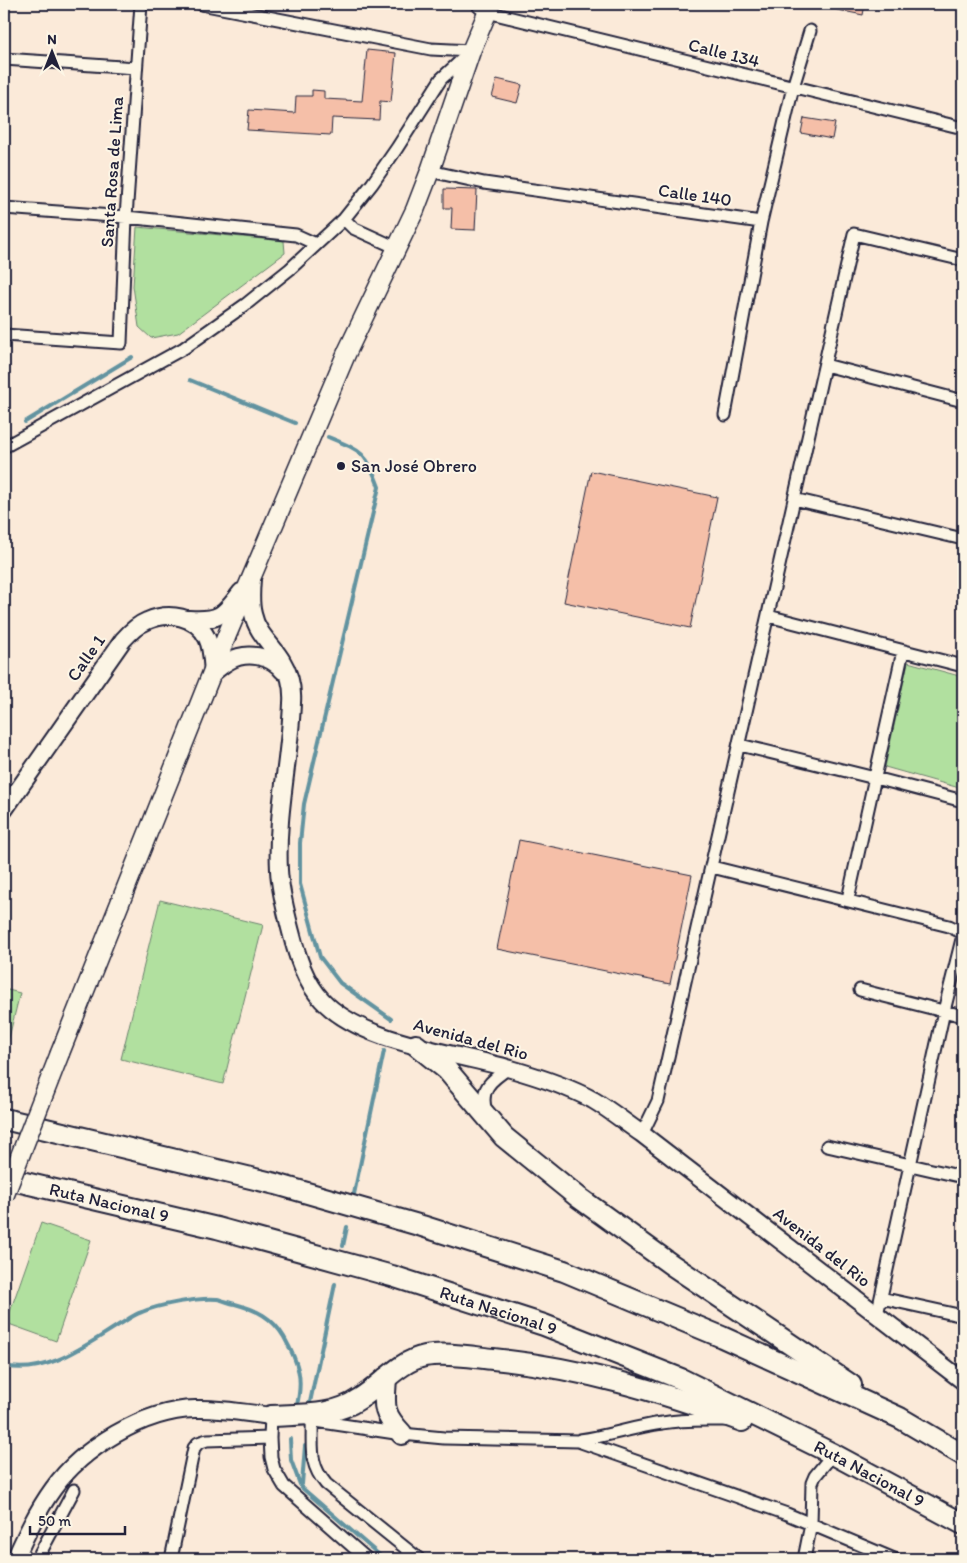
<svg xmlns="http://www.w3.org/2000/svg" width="967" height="1563" viewBox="0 0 967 1563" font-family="Itim,sans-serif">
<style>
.green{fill:#b1e09f;stroke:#6a816d}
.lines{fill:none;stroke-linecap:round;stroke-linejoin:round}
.stream{stroke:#6293a0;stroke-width:4}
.building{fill:#f5bfa8;stroke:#22223b}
.street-casing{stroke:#22223b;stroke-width:15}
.secondary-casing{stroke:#22223b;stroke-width:20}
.primary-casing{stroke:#22223b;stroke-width:21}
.highway-casing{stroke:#22223b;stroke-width:24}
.street{stroke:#fcf5e5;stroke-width:11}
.secondary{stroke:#fcf5e5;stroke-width:16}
.primary{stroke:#fcf5e5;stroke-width:18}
.highway{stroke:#fcf5e5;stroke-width:20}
.primary-bridge-casing{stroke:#22223b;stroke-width:21;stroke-linecap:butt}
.primary-bridge{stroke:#fcf5e5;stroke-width:18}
.poi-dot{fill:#22223b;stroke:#fcf5e5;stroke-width:2}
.labels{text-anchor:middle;stroke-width:4;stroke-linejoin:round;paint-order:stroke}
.street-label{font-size:18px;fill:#22223b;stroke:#fcf5e5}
.poi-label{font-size:18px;fill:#22223b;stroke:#fcf5e5;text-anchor:start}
</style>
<rect width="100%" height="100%" fill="#fbead9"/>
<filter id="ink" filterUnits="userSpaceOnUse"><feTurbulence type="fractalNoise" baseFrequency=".02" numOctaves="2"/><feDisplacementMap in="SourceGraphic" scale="10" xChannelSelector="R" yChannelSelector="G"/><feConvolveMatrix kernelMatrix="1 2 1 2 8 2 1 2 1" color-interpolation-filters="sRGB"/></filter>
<g filter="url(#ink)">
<path class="green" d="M137 227 284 241 285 253 178 333 151 338 139 327 133 286Z
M908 662 963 677V789L885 767Z
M160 900 263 925 223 1084 121 1059Z
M4 989 20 993 4 1058Z
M41 1223 91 1240 56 1341 6 1323Z"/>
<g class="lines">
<path class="stream" d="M190 380 295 423
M25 422 132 357
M328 437C362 451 366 452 379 487L304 804 300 843V884L320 957 340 983 391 1019
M354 1194 384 1051
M343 1246 347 1227
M4 1366C47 1376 87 1344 122 1323 128 1319 135 1314 142 1312 158 1305 199 1297 217 1299 223 1300 229 1303 235 1304 257 1310 272 1317 284 1337 299 1364 304 1379 296 1409
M309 1407 335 1284
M290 1439 291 1460 301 1487 384 1559
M302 1484 305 1446"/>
</g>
<path class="building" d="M833 4H865L863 15 833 9Z
M367 50 396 53 391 102 380 101 379 120 332 118 331 135 247 130 249 110 295 113 296 96H312V90L324 91V99L362 101Z
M497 79 522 85 517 103 492 97Z
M804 118 835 123 832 139 801 133Z
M444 189 477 190 475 230 451 229 452 208H444Z
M591 471 717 497 690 628 564 602Z
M519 840 692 875 670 984 497 949Z"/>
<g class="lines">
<defs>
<path id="street" d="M201 4 431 49 471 51
M479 7 487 12 963 128
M4 59 136 68
M430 171 484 183 761 222 793 87 810 31
M4 208 126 217 296 235 316 244
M344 219 353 228 397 248
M4 335 121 343 126 217 141 4
M825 365 963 401
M725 415 761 222
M4 447 184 348 245 305 290 269 344 219 372 184 397 148 441 79 468 54
M794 499 963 539
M768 616 963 666
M740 745 875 778 963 801
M712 867 949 926 963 933
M848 899 903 651
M860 990 963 1016
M486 1112C479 1089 491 1080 509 1068
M642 1134 658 1101 854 234 963 260
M827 1146 963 1177
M881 1298 963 1316
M877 1315 944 1011 963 935
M309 1420 402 1434 444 1438 578 1441 787 1514 894 1559
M312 1421C313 1446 308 1463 326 1484L419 1559
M270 1438 271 1457 274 1469 284 1486 367 1559
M580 1440C608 1436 634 1427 662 1423 683 1419 703 1420 724 1420
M37 1559 74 1490
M171 1559 194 1448 198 1443 207 1440 270 1438 271 1416H276
M804 1559 811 1524 812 1483 815 1476 833 1454"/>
<path id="secondary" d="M252 579C251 591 250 603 253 614 257 634 273 645 282 661 290 674 293 689 292 703 290 759 276 814 279 870 280 891 286 912 291 932 297 956 305 982 322 1000 363 1044 455 1052 511 1069 539 1077 567 1086 593 1100 610 1110 626 1123 642 1134L963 1381
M189 619C219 621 223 616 241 592
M4 810 123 640C130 632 137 625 147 621 169 611 196 616 207 638 212 648 212 662 213 673 218 669 223 664 229 661 246 651 271 655 283 671
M15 1559C26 1535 37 1511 53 1489 82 1448 144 1410 195 1409 221 1408 246 1413 271 1416"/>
<path id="primary" d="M60 1053 227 635 347 352 415 210 430 171 471 51 491 4"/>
<g id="highway">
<path d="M416 1045 447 1070 504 1137 578 1197 672 1265 851 1385"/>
<path d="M4 1119 276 1184 422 1226 564 1271 722 1337 900 1418 963 1455"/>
<path id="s1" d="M4 1178 217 1228 392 1276 544 1325 681 1379 833 1454 963 1524"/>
<path d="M386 1378C384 1407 382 1413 402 1434"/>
<path d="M271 1416C301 1414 333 1417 359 1399 381 1386 399 1361 425 1356 444 1352 473 1357 493 1359 581 1368 659 1391 742 1421"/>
</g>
</defs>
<use href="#street" class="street-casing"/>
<use href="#secondary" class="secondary-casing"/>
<use href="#primary" class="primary-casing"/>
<use href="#highway" class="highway-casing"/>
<use href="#street" class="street"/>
<use href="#secondary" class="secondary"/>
<use href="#primary" class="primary"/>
<use href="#highway" class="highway"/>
<defs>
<path id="primary-bridge" d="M4 1197 60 1053"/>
</defs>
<use href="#primary-bridge" class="primary-bridge-casing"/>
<use href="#primary-bridge" class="primary-bridge"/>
</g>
</g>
<circle class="poi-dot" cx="341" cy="466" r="5"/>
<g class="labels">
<g class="street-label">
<text transform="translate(724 53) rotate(14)" y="6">Calle 134</text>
<text transform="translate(112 172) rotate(-86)" y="6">Santa Rosa de Lima</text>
<text transform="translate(695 195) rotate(8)" y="6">Calle 140</text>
<text transform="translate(86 658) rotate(-55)" y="6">Calle 1</text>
<text transform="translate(471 1039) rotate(15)" y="6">Avenida del Rio</text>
<text dy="6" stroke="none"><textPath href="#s1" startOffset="108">Ruta Nacional 9</textPath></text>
<text transform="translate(822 1247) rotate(38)" y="6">Avenida del Rio</text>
<text dy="6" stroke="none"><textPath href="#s1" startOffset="512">Ruta Nacional 9</textPath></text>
<text dy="6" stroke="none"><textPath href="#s1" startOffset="918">Ruta Nacional 9</textPath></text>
</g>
<g class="poi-label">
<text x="351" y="472">San José Obrero</text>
</g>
</g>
<rect width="967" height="1563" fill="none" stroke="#fcf5e5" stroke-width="20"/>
<rect x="10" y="10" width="947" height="1543" fill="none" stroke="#22223b" stroke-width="2" filter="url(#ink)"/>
<g transform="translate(52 52)" stroke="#fcf5e5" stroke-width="4" paint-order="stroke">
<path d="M0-4L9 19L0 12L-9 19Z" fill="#22223b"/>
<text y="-8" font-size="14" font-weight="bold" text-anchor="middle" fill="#22223b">N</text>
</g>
<path d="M30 1526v8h95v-8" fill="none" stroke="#22223b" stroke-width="2.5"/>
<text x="38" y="1526" font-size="15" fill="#22223b" stroke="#fcf5e5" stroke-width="4" paint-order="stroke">50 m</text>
</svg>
